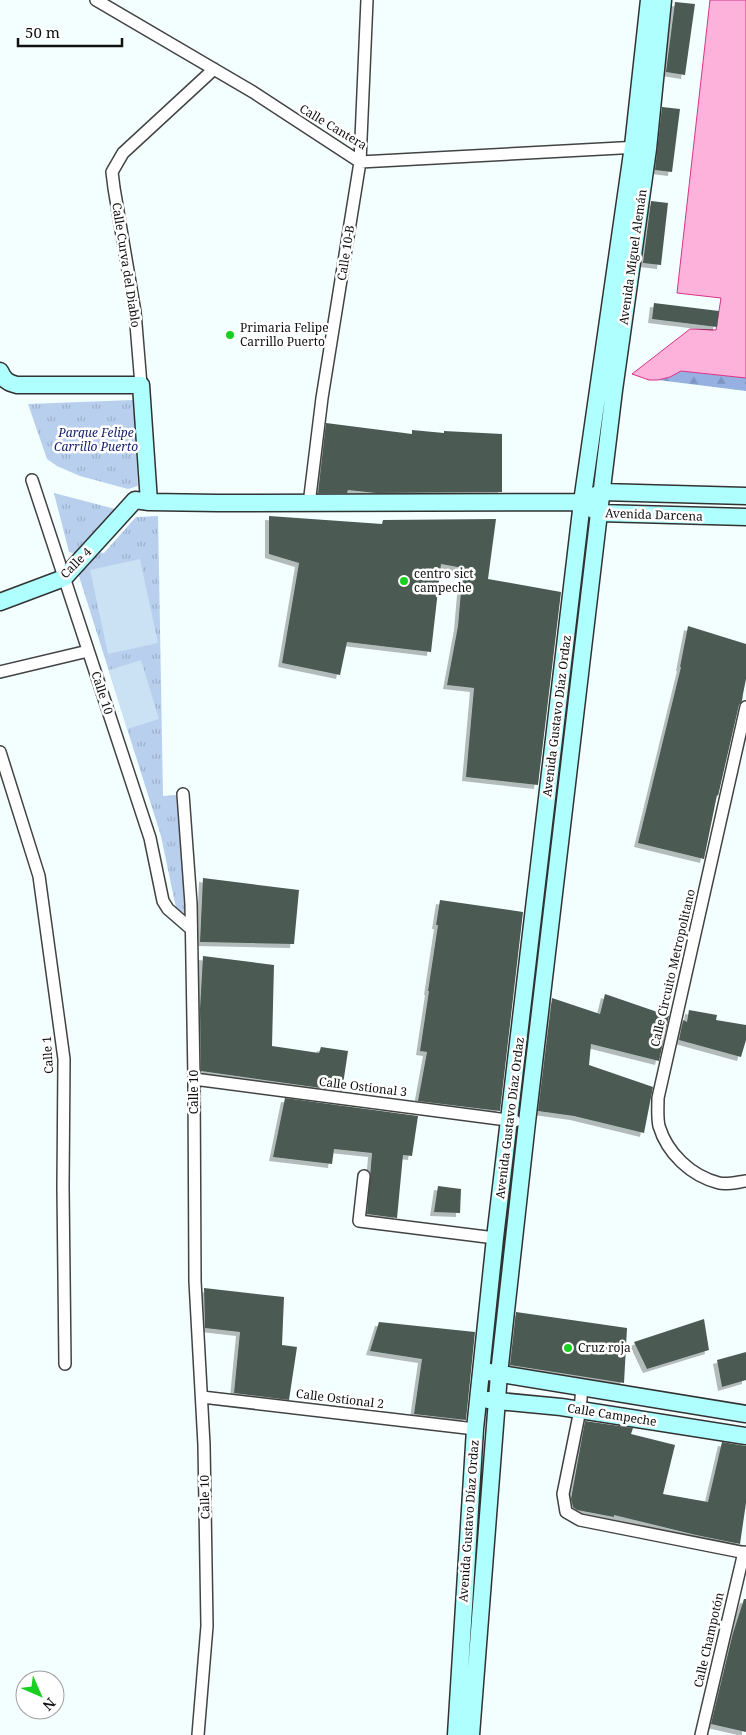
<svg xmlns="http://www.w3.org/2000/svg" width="746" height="1735" viewBox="0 0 746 1735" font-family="'Noto Serif',serif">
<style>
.grass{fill:url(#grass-tufts)}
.forest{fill:url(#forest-firs)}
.pitch{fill:#cbe2f5}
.water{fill:#fcb2da;stroke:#da3287}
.building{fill:#4b5a52;filter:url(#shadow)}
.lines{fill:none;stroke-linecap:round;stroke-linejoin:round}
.street-casing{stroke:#434343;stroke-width:14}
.secondary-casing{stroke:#323232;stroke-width:19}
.street{stroke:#fff;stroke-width:11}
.secondary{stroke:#aefffe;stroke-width:16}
.poi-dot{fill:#19cf21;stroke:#fff;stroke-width:2}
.labels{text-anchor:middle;stroke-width:5;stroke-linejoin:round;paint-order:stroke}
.street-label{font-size:12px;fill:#101010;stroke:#fff}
.poi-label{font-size:12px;fill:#101010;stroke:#fff;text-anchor:start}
.park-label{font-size:12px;font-style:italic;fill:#182270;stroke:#fff}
</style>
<defs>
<pattern id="grass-tufts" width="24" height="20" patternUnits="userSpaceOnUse" patternTransform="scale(1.25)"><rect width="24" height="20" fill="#b8cfee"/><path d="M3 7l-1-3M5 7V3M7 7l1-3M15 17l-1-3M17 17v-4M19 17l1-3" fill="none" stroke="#9db1cb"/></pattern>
<pattern id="forest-firs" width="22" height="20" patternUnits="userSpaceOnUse" patternTransform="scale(1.25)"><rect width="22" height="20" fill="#95b0e1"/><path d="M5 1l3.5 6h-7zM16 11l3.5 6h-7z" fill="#7f96c0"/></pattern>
<filter id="shadow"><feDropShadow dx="-4" dy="4" stdDeviation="0" flood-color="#0004"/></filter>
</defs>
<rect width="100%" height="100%" fill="#f3fffe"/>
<path class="grass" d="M133 400 138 486 128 489 80 476 57 466 47 459 28 404Z
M54 493 119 510 77 554 69 552Z
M158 516 163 796 178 795 188 916 176 908 161 836 78 573 96 552 104 553 136 517Z"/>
<path class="forest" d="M681 371 746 378V391L658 380 670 377Z"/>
<path class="pitch" d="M140 559 158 643 108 654 90 570Z
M141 660 159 719 127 729 109 670Z"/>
<path class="water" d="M710 0H746V378L681 371 670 377 658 380H649L632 374 690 329 716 330 721 298 677 293Z"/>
<path class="building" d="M675 2 695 4 685 75 666 72Z
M662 107 680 109 672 172 655 170Z
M651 201 668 203 661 265 643 263Z
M654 303 719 311 717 327 652 319Z
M326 423 412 434V430L444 433V431L502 434V492L376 493 348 490 347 493H318Z
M269 516 382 524 383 520 496 519 488 579 561 592 538 785 466 777 474 688 447 685 458 626 463 568 441 564 431 652 347 642 340 675 282 663 299 563 269 554Z
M688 626 746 644V679L743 694 742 701 739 705 718 796 717 795 704 859 638 843 681 667H680Z
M203 878 299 890 294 944 200 942Z
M440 900 523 912 500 1111 418 1101 427 1052 420 1051 429 991H428L438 925H436Z
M203 956 274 965 272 1046 319 1053 321 1047 348 1051 342 1091 201 1071 200 1009Z
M605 994 669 1016 659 1061 591 1044 589 1065 653 1087 644 1133 574 1116 538 1111 552 998 600 1014Z
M689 1010 717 1015 716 1020 746 1025V1040L741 1057 679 1040 683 1020 687 1022Z
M285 1098 418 1116 412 1156 403 1155 397 1218 367 1214 372 1153 334 1149 332 1164 273 1157Z
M438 1186 461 1189 460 1213 434 1212Z
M204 1288 284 1297 282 1345 297 1347 289 1400 234 1393 240 1332 205 1328Z
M516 1312 627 1328 624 1383 510 1365Z
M704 1319 709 1350 647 1369 634 1342Z
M379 1322 475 1332 466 1420 414 1414 422 1359 370 1351Z
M746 1352V1380L722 1387 717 1360Z
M585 1421 633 1428 631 1434 675 1445 663 1494 708 1502 722 1442 746 1446V1503L740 1544 696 1535 614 1515V1517L577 1510 573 1507 571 1499Z
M744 1599H746V1732L711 1724 733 1633Z"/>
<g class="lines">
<defs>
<path id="street" d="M96 0 253 92 360 162 639 147
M141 385 135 312 114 188 112 172 123 153 214 69
M32 480 150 838 163 901 168 909 190 928
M309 504 322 398 360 162 367 0
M0 672 88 651
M746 707 658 1098C658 1107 657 1117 659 1126 667 1153 691 1176 719 1183 726 1185 738 1182 746 1181
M0 752 39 876 64 1059 63 1187 65 1364
M183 794 191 904 194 1079 195 1281 204 1445 207 1626 198 1735
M194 1079 515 1121
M364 1176 359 1221 495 1238
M582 1387 580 1410 563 1494 566 1512 580 1520 746 1553
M202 1397 475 1429
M701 1735 744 1552"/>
<path id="secondary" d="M0 371C4 380 8 383 17 385H141L149 502
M592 509 599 513 746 517
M0 602 64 578 135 500 149 502 218 503 582 502 602 492 746 496
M489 1372 746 1414
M488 1400 561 1407 746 1436
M456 1735 475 1429 495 1238 582 502 633 146 649 0
M471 1735 499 1374 527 1122 599 513 614 390 648 149 663 0"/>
</defs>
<use href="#street" class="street-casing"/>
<use href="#secondary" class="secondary-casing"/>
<use href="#street" class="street"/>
<use href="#secondary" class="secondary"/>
</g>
<g class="poi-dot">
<circle cx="230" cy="335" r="5"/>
<circle cx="404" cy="581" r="5"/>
<circle cx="568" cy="1348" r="5"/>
</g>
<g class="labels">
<g class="street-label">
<text transform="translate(333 127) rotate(31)" y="4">Calle Cantera</text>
<text transform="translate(346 253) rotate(-81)" y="4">Calle 10-B</text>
<text transform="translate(633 257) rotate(-82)" y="4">Avenida Miguel Alemán</text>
<text transform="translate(126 265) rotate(81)" y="4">Calle Curva del Diablo</text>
<text transform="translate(654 515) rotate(2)" y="4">Avenida Darcena</text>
<text transform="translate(76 563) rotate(-45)" y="4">Calle 4</text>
<text transform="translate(102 693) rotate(72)" y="4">Calle 10</text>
<text transform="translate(557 716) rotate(-83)" y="4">Avenida Gustavo Díaz Ordaz</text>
<text transform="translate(673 968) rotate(-77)" y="4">Calle Circuito Metropolitano</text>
<text transform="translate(48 1055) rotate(-94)" y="4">Calle 1</text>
<text transform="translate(363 1087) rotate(7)" y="4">Calle Ostional 3</text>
<text transform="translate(194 1092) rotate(-90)" y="4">Calle 10</text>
<text transform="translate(510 1118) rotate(-83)" y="4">Avenida Gustavo Díaz Ordaz</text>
<text transform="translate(340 1399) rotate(7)" y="4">Calle Ostional 2</text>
<text transform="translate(612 1415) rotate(9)" y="4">Calle Campeche</text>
<text transform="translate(205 1497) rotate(-91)" y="4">Calle 10</text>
<text transform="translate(469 1521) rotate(-86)" y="4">Avenida Gustavo Díaz Ordaz</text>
<text transform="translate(709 1640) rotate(-77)" y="4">Calle Champotón</text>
</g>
<g class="poi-label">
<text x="240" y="332">Primaria Felipe<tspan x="240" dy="14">Carrillo Puerto</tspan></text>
<text x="414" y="578">centro sict<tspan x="414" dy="14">campeche</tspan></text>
<text x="578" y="1352">Cruz roja</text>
</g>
<g class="park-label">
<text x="96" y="437">Parque Felipe<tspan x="96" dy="14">Carrillo Puerto</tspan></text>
</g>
</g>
<g transform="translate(40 1695) rotate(135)"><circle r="24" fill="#ffffff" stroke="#9f9f9f"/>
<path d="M0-4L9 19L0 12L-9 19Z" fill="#19cf21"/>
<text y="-8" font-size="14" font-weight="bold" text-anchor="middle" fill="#101010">N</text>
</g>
<path d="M18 38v8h104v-8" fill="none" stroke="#101010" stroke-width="2.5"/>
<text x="25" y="38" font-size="15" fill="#101010" stroke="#ffffff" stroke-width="4" paint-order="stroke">50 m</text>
</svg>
